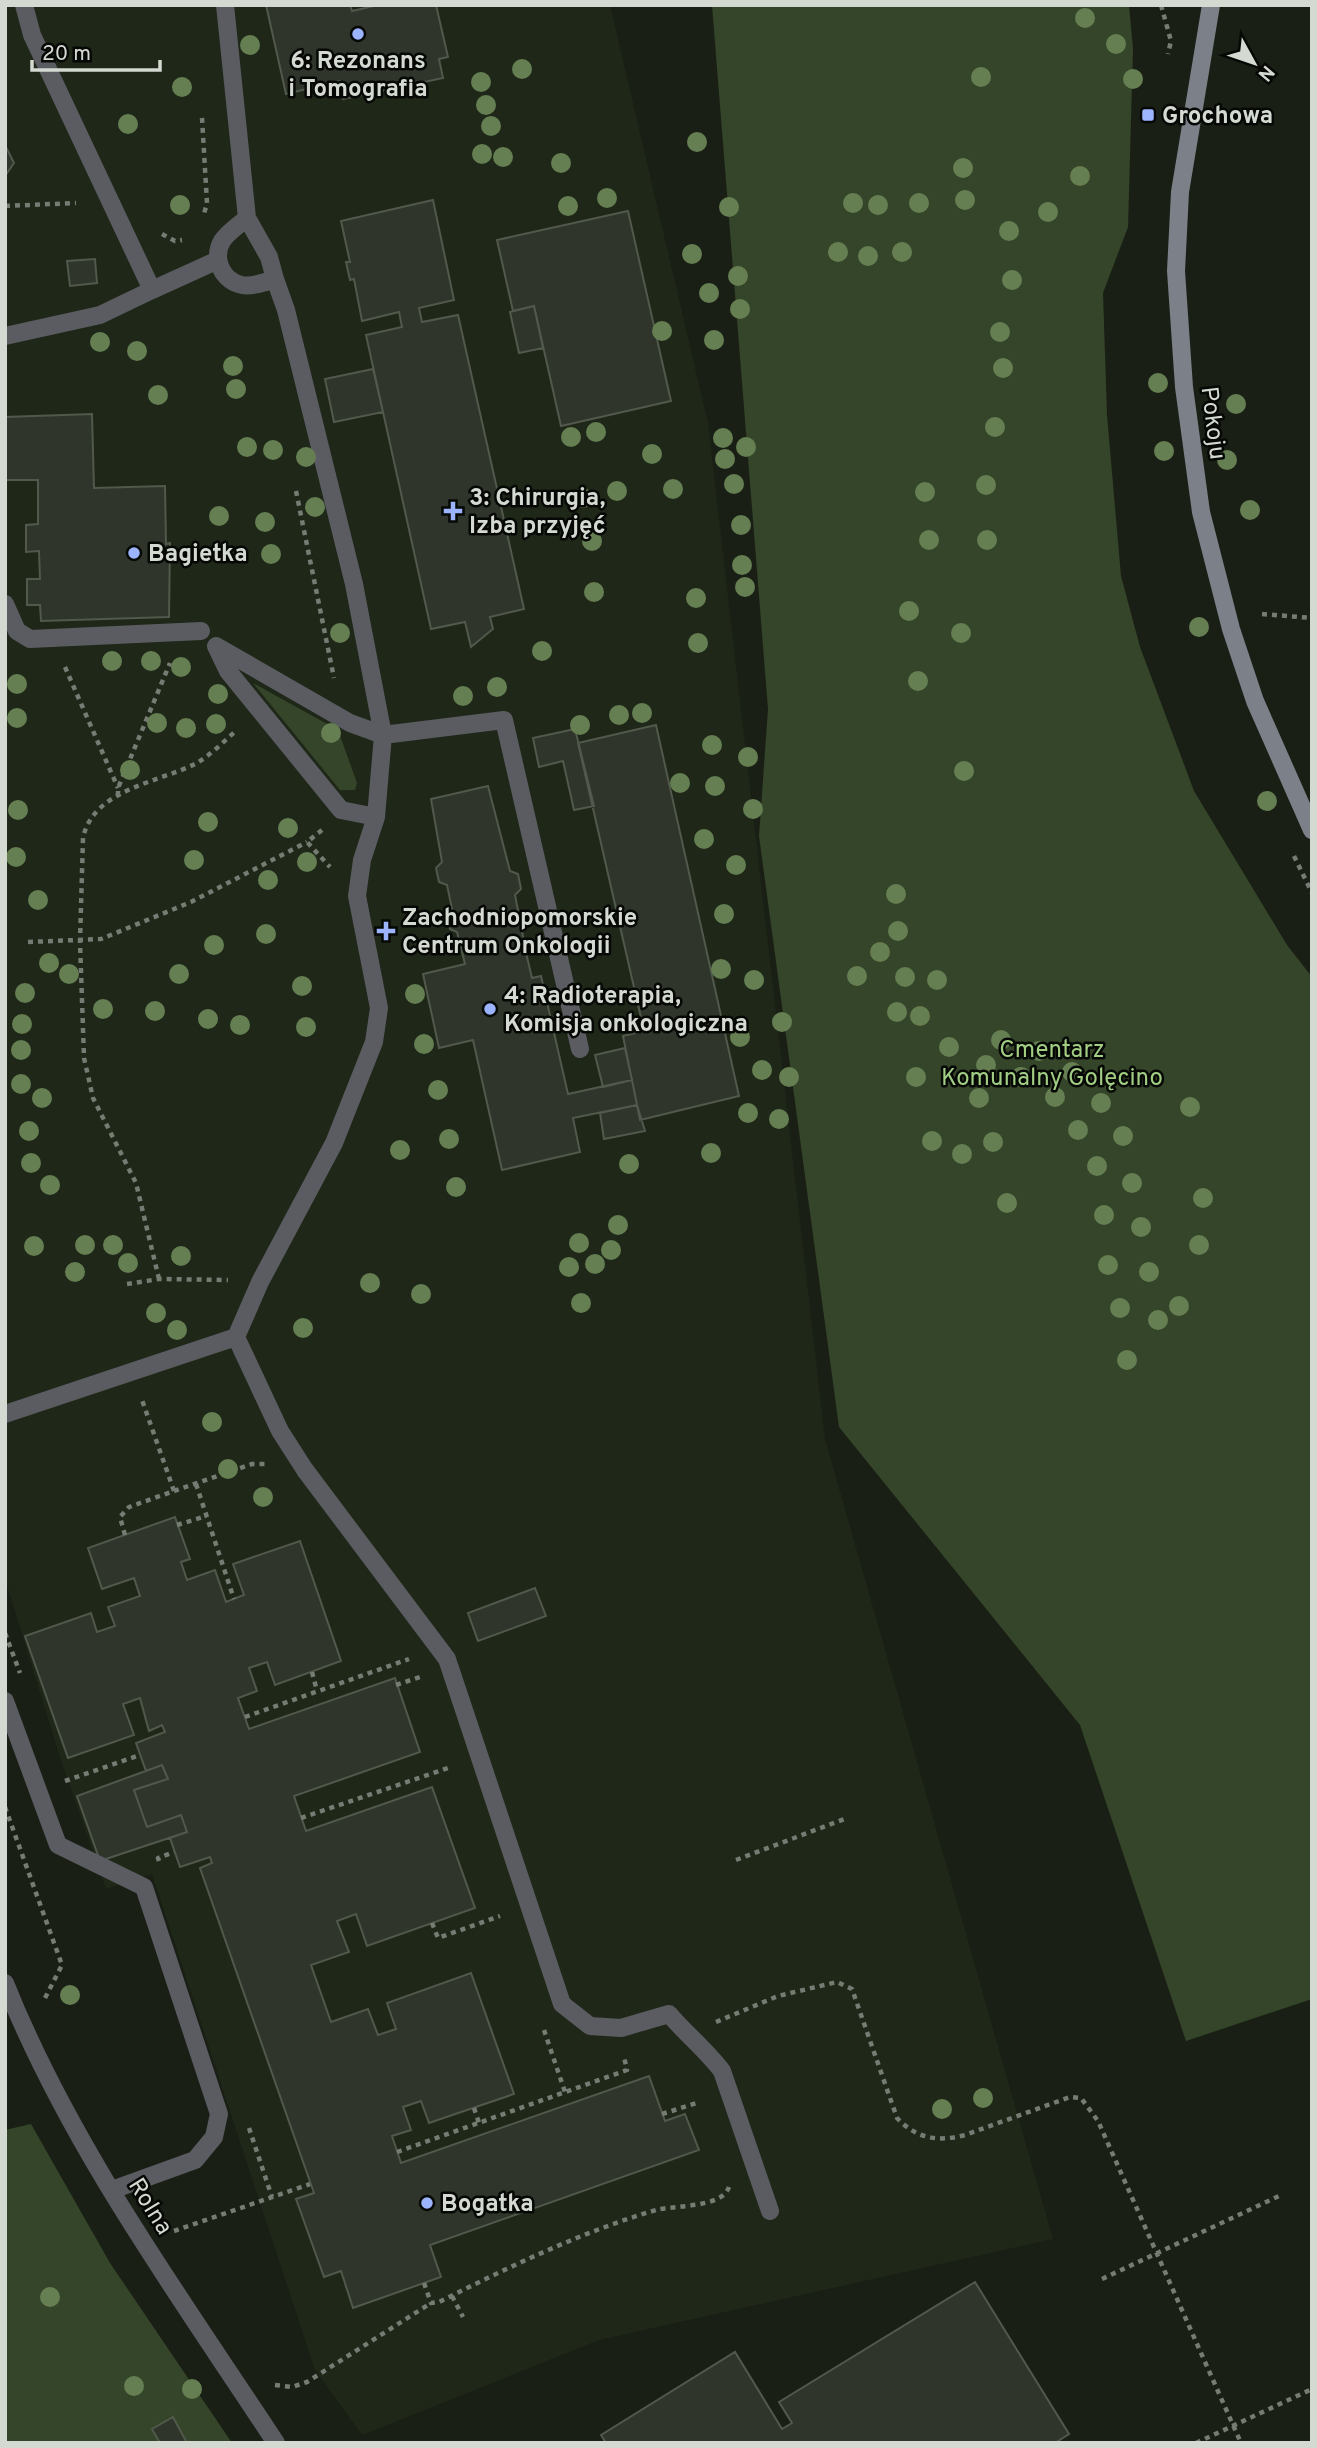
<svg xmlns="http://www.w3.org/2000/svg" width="1317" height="2448" viewBox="0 0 1317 2448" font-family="Overpass,sans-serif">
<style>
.built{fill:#1e2718}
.green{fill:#354529}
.building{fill:#2f352a;stroke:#51584c;stroke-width:2}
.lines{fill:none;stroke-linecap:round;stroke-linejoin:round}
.path{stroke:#767b73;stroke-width:4.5;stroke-dasharray:5 5;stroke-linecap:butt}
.lane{stroke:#5a5c61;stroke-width:18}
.street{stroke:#5a5c61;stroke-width:18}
.secondary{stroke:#7c8088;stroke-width:18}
.tree{fill:#657f52}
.poi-dot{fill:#9cb4fd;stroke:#060805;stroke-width:2.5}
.labels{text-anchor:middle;stroke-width:5;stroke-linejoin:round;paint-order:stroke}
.poi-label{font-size:24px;font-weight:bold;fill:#d4d9d2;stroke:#060805;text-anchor:start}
.street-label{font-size:24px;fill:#d4d9d2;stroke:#060805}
.park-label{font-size:24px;fill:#a2ce84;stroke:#060805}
</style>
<rect width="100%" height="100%" fill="#1a1f16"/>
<path class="built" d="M5 5H610L708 423 825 1439 1053 2239 599 2340 362 2435 315 2370 152 1874 106 1889 60 1757 5 1579Z"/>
<path class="green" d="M712 5H1129L1133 49 1128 227 1103 293 1107 415 1121 576 1140 647 1194 791 1287 945 1312 977V1999L1186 2041 1080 1725 839 1427 759 836 768 709Z
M253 683 338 730 357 783 355 790H340Z
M31 2124 110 2263 232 2443H5V2130Z"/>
<path class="building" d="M266 5H350L352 11 378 5H436L448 57 439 59 443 78 343 99 340 81 286 94Z
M5 145 14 163 5 176Z
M433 200 454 300 419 308 422 322 458 315 524 609 490 617 493 629 471 647 465 622 431 629 366 335 402 327 399 312 362 321 354 279 350 280 346 262H350L341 221Z
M628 211 671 401 561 426 534 306 513 311 497 240Z
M95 259 97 283 70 286 67 261Z
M534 306 543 348 519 353 510 312Z
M373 369 383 412 334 422 325 379Z
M92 414 94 488 165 486 166 544 170 543 169 617 41 621 40 605H27V579H40L39 551 26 552V525L38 524V480H6L5 522V417Z
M656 725 739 1096 640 1120 623 1036 644 1031 578 743Z
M575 729 594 806 574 810 563 761 539 767 533 738Z
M488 786 510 871 518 874 521 889 515 895 527 957 532 978 541 976 568 1094 632 1080 637 1105 573 1118 580 1152 502 1170 473 1040 439 1048 423 974 465 964 457 932 450 929 447 915 452 909 447 885 439 882 436 868 442 862 431 799Z
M625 1048 632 1080 603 1087 595 1055Z
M637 1105 645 1131 604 1139 600 1113Z
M175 1517 190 1559 181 1562 187 1580 215 1570 226 1602 244 1595 233 1564 300 1541 341 1661 275 1685 267 1662 249 1668 257 1691 238 1698 249 1729 395 1678 420 1752 294 1796 306 1831 432 1787 475 1908 367 1946 356 1914 337 1921 349 1952 311 1965 331 2022 368 2009 378 2035 396 2029 387 2003 471 1973 514 2094 429 2123 421 2101 403 2107 411 2130 392 2136 401 2163 649 2076 665 2121 685 2114 699 2150 430 2245 441 2277 353 2308 341 2271 324 2277 296 2199 314 2193 200 1868 212 1863 210 1857 180 1867 170 1838 187 1832 181 1815 147 1827 134 1790 168 1779 162 1765 146 1771 136 1743 165 1732 162 1725 149 1731 140 1698 123 1704 134 1735 68 1758 25 1636 91 1613 97 1632 115 1626 108 1607 140 1596 134 1578 102 1589 88 1548Z
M535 1588 546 1616 478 1641 468 1613Z
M162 1765 168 1779 134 1790 147 1827 181 1815 187 1832 100 1861 77 1796Z
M975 2282 1069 2434 1055 2443H606L601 2435 735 2352 782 2429 792 2423 779 2402Z
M173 2417 187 2443H160L152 2429Z"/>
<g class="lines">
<path class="path" d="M1161 5 1171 41 1168 54
M202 118 207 203 204 214
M5 206 76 203
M162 234 175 241 182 240
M296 491 334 678
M1262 614 1312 618
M65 667 118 788
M118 796V788L170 663
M322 830 307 842 330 867
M1294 856 1312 893
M28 942 101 939 191 902 307 842
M159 1279 136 1183 93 1098 84 1058 80 942 83 838C93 790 156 783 195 764 210 756 224 741 237 730
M127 1284 159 1279 228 1280
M196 1484 234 1599
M174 1491 252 1464H266
M177 1525 206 1516
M125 1535 120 1517 129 1507 174 1491 142 1400
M5 1633 20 1673
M312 1672 317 1691
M396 1685 420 1677
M245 1717 409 1659
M65 1781 140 1755
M5 1807 62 1965 45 1998
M301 1818 451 1767
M736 1860 847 1818
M159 1861 158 1858 174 1852
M432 1923 438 1938 500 1916
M716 2022 778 1996 837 1982 852 1989 897 2118C917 2139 938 2142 965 2135L1070 2097 1081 2098 1098 2121 1241 2443
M544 2030 565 2092
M474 2108 479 2123
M662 2114 700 2102
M249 2128 272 2197
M397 2152 627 2070 624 2057
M174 2231 310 2184
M1102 2279 1279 2196
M424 2283 431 2303 439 2302C509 2267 581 2232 656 2210 676 2205 722 2208 729 2187
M452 2296 463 2317
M275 2385 292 2387 307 2382 431 2303
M1196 2443 1312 2389"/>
<path class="lane" d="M225 5 247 218
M247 218 269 257 275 279C265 282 253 287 242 285 222 281 212 258 222 241 228 232 239 225 247 218Z
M152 290 218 260
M5 336 100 315 152 290 32 35 24 5
M5 604 17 631 30 639 201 631
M376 817 341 810 228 671 216 646 350 723 383 735 504 720 580 1049
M236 1337 280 1431 305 1470 447 1659 562 2004 590 2026 621 2028 669 2014C686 2034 706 2050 722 2071L770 2211
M5 1414 236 1337 260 1282 334 1143 374 1042 379 1008 357 896 362 860 376 817 383 735 354 584 286 310 275 279
M5 1701 58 1845 144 1887 219 2114 214 2137 195 2160 112 2190"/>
<path class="street" d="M5 1983C71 2148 179 2295 276 2443"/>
<path class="secondary" d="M1211 5 1180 192 1176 271 1184 387 1201 512 1231 629 1255 701 1312 830"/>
</g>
<g class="tree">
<circle cx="1085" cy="18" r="10"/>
<circle cx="1116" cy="44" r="10"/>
<circle cx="250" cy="45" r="10"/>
<circle cx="522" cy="69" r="10"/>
<circle cx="981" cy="77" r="10"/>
<circle cx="1133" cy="79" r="10"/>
<circle cx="481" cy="82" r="10"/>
<circle cx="182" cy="87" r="10"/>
<circle cx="486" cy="105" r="10"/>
<circle cx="128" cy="124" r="10"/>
<circle cx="491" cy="126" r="10"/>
<circle cx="697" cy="142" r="10"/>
<circle cx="482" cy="154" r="10"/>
<circle cx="503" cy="157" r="10"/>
<circle cx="561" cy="163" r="10"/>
<circle cx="963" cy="168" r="10"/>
<circle cx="1080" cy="176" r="10"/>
<circle cx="607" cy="198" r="10"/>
<circle cx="965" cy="200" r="10"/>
<circle cx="853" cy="203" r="10"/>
<circle cx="919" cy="203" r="10"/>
<circle cx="180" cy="205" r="10"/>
<circle cx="878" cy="205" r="10"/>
<circle cx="568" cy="206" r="10"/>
<circle cx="729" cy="207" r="10"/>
<circle cx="1048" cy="212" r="10"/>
<circle cx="1009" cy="231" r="10"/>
<circle cx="838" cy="252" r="10"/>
<circle cx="902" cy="252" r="10"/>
<circle cx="692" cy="254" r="10"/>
<circle cx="868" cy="256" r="10"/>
<circle cx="738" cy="276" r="10"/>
<circle cx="1012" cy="280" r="10"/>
<circle cx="709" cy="293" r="10"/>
<circle cx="740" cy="309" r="10"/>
<circle cx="662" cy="331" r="10"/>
<circle cx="1000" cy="332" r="10"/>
<circle cx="714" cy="340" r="10"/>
<circle cx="100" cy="342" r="10"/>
<circle cx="137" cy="351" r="10"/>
<circle cx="233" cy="366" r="10"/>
<circle cx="1003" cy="368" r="10"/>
<circle cx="1158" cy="383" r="10"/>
<circle cx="236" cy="389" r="10"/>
<circle cx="158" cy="395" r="10"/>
<circle cx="1236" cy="404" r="10"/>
<circle cx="995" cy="427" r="10"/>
<circle cx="596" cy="432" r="10"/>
<circle cx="571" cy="437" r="10"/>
<circle cx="723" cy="438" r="10"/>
<circle cx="247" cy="447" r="10"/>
<circle cx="746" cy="447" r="10"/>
<circle cx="273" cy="450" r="10"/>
<circle cx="1164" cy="451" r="10"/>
<circle cx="652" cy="454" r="10"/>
<circle cx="306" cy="457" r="10"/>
<circle cx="725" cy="459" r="10"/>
<circle cx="1227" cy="460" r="10"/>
<circle cx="734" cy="484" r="10"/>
<circle cx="986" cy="485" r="10"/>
<circle cx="673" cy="489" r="10"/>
<circle cx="617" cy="491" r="10"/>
<circle cx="925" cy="492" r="10"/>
<circle cx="583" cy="498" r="10"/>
<circle cx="315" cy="507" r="10"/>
<circle cx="1250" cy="510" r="10"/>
<circle cx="219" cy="516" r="10"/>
<circle cx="265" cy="522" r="10"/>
<circle cx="741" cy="525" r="10"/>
<circle cx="929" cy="540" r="10"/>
<circle cx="987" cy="540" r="10"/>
<circle cx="592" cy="541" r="10"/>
<circle cx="271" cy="554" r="10"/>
<circle cx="742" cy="565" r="10"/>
<circle cx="745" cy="587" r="10"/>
<circle cx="594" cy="592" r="10"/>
<circle cx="696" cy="598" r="10"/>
<circle cx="909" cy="611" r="10"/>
<circle cx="1199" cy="627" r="10"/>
<circle cx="340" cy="633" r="10"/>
<circle cx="961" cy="633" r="10"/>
<circle cx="698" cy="643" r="10"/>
<circle cx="542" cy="651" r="10"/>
<circle cx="112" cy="661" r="10"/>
<circle cx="151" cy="661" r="10"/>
<circle cx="181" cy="667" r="10"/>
<circle cx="918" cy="681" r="10"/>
<circle cx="17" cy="684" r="10"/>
<circle cx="497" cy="687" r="10"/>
<circle cx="218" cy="694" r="10"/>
<circle cx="463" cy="696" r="10"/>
<circle cx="642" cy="713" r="10"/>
<circle cx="619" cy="715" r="10"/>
<circle cx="17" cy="718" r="10"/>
<circle cx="157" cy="723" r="10"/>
<circle cx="216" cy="724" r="10"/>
<circle cx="580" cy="725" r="10"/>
<circle cx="186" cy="728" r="10"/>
<circle cx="331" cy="733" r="10"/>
<circle cx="712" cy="745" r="10"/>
<circle cx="748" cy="757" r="10"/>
<circle cx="130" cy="770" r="10"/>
<circle cx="964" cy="771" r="10"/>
<circle cx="680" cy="783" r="10"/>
<circle cx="715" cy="786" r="10"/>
<circle cx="1267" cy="801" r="10"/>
<circle cx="753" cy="809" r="10"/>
<circle cx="18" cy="810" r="10"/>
<circle cx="208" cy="822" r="10"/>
<circle cx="288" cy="828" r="10"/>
<circle cx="704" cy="839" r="10"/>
<circle cx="16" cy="857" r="10"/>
<circle cx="194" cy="860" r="10"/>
<circle cx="307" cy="862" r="10"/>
<circle cx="736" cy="865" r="10"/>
<circle cx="268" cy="880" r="10"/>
<circle cx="896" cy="894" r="10"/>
<circle cx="38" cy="900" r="10"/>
<circle cx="724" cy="914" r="10"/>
<circle cx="898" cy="931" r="10"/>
<circle cx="266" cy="934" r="10"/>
<circle cx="214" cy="945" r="10"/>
<circle cx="880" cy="952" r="10"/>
<circle cx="49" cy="963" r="10"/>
<circle cx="721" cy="969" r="10"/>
<circle cx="69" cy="974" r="10"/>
<circle cx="179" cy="974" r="10"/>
<circle cx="857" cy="976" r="10"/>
<circle cx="905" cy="977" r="10"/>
<circle cx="754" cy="980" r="10"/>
<circle cx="937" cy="980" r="10"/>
<circle cx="302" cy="986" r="10"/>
<circle cx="25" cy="993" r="10"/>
<circle cx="415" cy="994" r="10"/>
<circle cx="103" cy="1009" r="10"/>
<circle cx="155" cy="1011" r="10"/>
<circle cx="897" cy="1012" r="10"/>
<circle cx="920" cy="1016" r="10"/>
<circle cx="208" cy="1019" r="10"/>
<circle cx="782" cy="1022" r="10"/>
<circle cx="22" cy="1024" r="10"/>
<circle cx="240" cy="1025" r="10"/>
<circle cx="306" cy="1027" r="10"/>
<circle cx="740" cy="1037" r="10"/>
<circle cx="1001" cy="1040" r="10"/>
<circle cx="424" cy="1044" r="10"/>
<circle cx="949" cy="1047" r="10"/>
<circle cx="21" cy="1050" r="10"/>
<circle cx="1039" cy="1051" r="10"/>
<circle cx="986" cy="1065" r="10"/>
<circle cx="762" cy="1070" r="10"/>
<circle cx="1072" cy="1072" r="10"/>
<circle cx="789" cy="1077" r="10"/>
<circle cx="916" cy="1077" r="10"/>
<circle cx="1021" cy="1077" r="10"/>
<circle cx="21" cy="1084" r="10"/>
<circle cx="438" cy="1090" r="10"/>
<circle cx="1055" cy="1097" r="10"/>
<circle cx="42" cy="1098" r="10"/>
<circle cx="979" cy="1098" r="10"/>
<circle cx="1101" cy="1103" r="10"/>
<circle cx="1190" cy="1107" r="10"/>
<circle cx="748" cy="1113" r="10"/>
<circle cx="779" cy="1119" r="10"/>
<circle cx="1078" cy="1130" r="10"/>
<circle cx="29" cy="1131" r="10"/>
<circle cx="1123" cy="1136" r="10"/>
<circle cx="449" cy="1139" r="10"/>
<circle cx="932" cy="1141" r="10"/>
<circle cx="993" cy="1142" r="10"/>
<circle cx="400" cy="1150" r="10"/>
<circle cx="711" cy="1153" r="10"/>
<circle cx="962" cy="1154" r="10"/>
<circle cx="31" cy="1163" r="10"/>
<circle cx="629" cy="1164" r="10"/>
<circle cx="1097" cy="1166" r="10"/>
<circle cx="1132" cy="1183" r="10"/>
<circle cx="50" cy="1185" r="10"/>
<circle cx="456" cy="1187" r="10"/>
<circle cx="1203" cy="1198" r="10"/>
<circle cx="1007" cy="1203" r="10"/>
<circle cx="1104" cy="1215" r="10"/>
<circle cx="618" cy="1225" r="10"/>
<circle cx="1141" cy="1227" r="10"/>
<circle cx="579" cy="1243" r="10"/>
<circle cx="85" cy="1245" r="10"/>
<circle cx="113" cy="1245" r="10"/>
<circle cx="1199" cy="1245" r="10"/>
<circle cx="34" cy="1246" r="10"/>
<circle cx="611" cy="1250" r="10"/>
<circle cx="181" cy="1256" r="10"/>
<circle cx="128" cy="1263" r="10"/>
<circle cx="595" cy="1264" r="10"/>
<circle cx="1108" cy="1265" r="10"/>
<circle cx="569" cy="1267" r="10"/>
<circle cx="75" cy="1272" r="10"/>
<circle cx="1149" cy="1272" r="10"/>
<circle cx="370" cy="1283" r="10"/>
<circle cx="421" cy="1294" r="10"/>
<circle cx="581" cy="1303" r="10"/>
<circle cx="1179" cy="1306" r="10"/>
<circle cx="1120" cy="1308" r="10"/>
<circle cx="156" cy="1313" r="10"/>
<circle cx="1158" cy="1320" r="10"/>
<circle cx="303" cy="1328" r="10"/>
<circle cx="177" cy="1330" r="10"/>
<circle cx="1127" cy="1360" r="10"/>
<circle cx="212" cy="1422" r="10"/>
<circle cx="228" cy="1469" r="10"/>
<circle cx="263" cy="1497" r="10"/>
<circle cx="70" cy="1995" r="10"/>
<circle cx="983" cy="2098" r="10"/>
<circle cx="942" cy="2109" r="10"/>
<circle cx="50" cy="2297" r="10"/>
<circle cx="134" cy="2386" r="10"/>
<circle cx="192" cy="2389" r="10"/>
</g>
<g class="poi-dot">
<circle cx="358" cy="34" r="7"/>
<rect x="1141" y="108" width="14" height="14" rx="3.5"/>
<path d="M449.5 500.5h7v7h7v7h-7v7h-7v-7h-7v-7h7z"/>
<circle cx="134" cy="553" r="7"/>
<path d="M382.5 920.5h7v7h7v7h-7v7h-7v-7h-7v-7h7z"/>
<circle cx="490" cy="1009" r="7"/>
<circle cx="427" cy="2203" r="7"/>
</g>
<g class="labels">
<g class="poi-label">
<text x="358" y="68" text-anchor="middle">6: Rezonans<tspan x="358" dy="28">i Tomografia</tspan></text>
<text x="1162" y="123">Grochowa</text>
<text x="469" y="505">3: Chirurgia,<tspan x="469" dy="28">Izba przyjęć</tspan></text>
<text x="148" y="561">Bagietka</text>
<text x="402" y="925">Zachodniopomorskie<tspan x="402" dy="28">Centrum Onkologii</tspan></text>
<text x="504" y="1003">4: Radioterapia,<tspan x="504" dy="28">Komisja onkologiczna</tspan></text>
<text x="441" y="2211">Bogatka</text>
</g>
<g class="street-label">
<text transform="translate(1214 423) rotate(83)" y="8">Pokoju</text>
<text transform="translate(151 2206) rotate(58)" y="8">Rolna</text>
</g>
<g class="park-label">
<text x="1052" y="1057">Cmentarz<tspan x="1052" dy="28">Komunalny Golęcino</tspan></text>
</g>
</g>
<rect width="1317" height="2448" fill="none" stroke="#d4d9d2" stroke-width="14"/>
<g transform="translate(1254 63) rotate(130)" stroke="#060805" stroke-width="5" paint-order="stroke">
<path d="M0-5L12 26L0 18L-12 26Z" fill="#d4d9d2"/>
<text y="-10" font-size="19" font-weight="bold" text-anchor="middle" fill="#d4d9d2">N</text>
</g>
<path d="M32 60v10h128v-10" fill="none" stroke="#d4d9d2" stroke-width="3.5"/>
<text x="42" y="60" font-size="21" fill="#d4d9d2" stroke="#060805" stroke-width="5" paint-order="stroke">20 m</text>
</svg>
